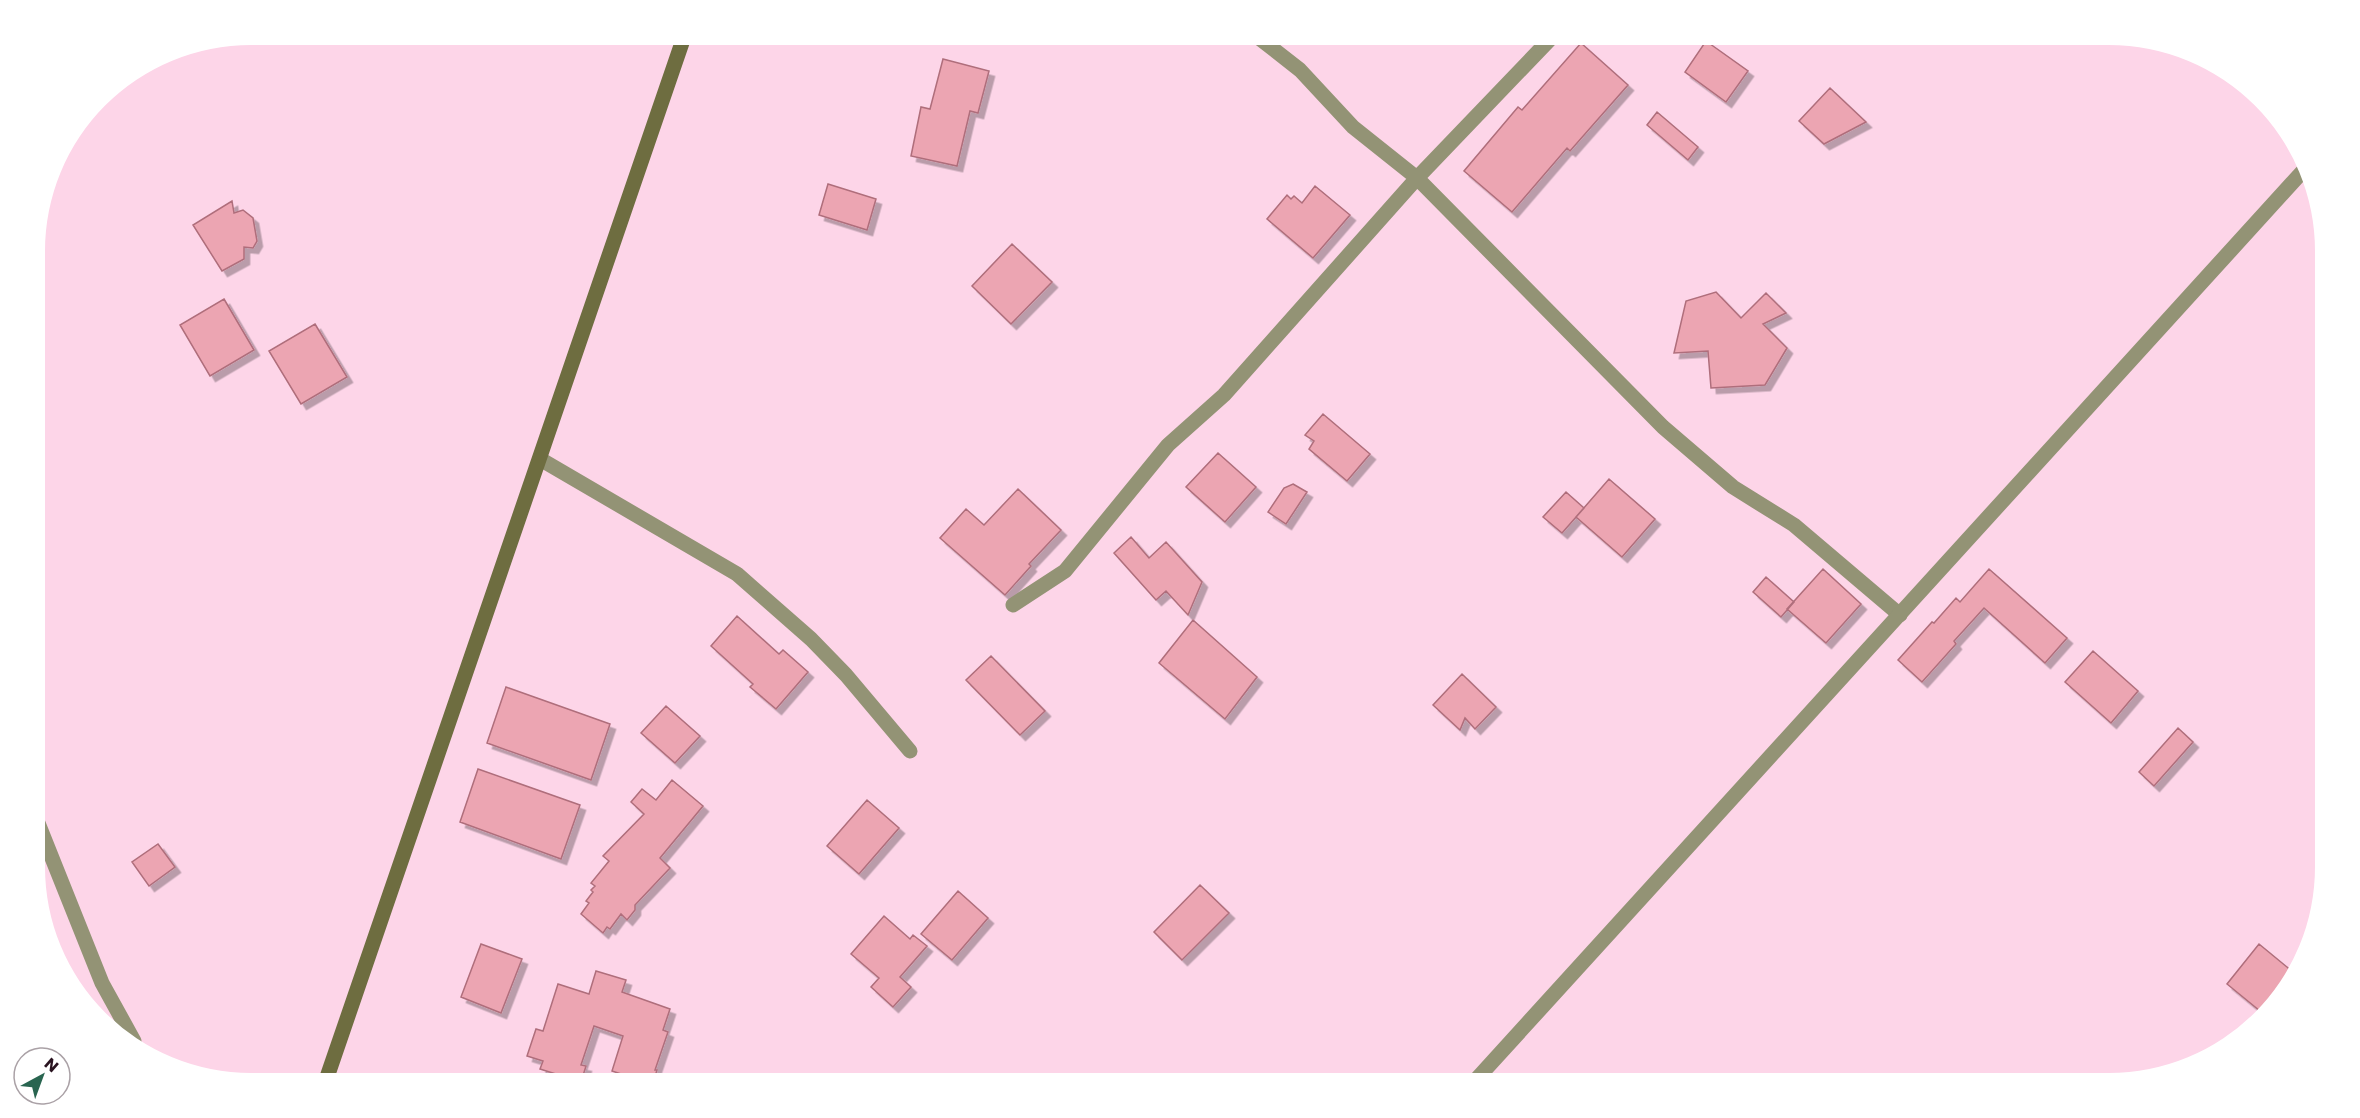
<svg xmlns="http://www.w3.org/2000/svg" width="2360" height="1118" viewBox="0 0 2360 1118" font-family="Poppins,sans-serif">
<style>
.building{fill:#eca5b2;stroke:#af6e7b;stroke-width:1.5;filter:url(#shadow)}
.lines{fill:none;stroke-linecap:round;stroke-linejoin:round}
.minor{stroke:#939375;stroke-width:15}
.tertiary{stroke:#939375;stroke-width:15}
.secondary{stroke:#6e6d40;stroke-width:15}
</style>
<defs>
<filter id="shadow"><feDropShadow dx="5.5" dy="5.5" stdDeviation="0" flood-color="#0004"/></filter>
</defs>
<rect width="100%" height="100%" fill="#fdd5e8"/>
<path class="building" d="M1706 41 1748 71 1726 102 1685 72Z
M1581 43 1628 85 1570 151 1567 148 1512 212 1464 171 1518 107 1522 110Z
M943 59 989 71 978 113 970 111 957 166 911 156 921 107 930 109Z
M1830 88 1866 122 1824 144 1799 121Z
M1657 112 1698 147 1688 160 1647 125Z
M828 184 876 199 867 230 819 215Z
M1315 186 1350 215 1313 258 1267 219 1287 195 1291 199 1294 196 1302 203Z
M232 201 234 213 243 210 253 218 257 241 253 248 244 247V259L222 271 193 225Z
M1012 244 1052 282 1011 324 972 286Z
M1716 292 1741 318 1766 293 1786 313 1763 324 1787 348 1765 385 1711 388 1708 351 1674 353 1686 301Z
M224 299 254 350 210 376 180 325Z
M315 324 347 377 301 404 269 351Z
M1323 414 1370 454 1347 481 1309 449 1314 441 1305 435Z
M1218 453 1256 487 1225 522 1186 487Z
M1609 479 1655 519 1622 557 1576 517Z
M1293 484 1307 492 1286 524 1268 512 1284 488Z
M1018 489 1061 530 1029 564 1031 566 1005 595 940 538 966 509 984 525Z
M1566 492 1584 508 1562 533 1543 517Z
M1131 537 1149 558 1166 542 1202 582 1188 615 1166 591 1156 600 1114 553Z
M1823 569 1861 604 1826 643 1787 609Z
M1989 569 2067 638 2045 663 1984 608 1954 641 1956 644 1922 682 1898 660 1932 622 1934 623 1956 598 1960 602Z
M1766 577 1794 602 1781 617 1753 592Z
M737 616 779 654 783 650 808 672 776 709 750 687 753 684 711 646Z
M1193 620 1257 677 1225 719 1159 663Z
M2093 651 2138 691 2111 723 2065 682Z
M991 656 1045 711 1020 735 966 680Z
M1462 674 1496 707 1475 729 1465 718 1460 730 1433 705Z
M506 687 610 724 591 780 487 743Z
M666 706 700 736 675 763 641 733Z
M2178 728 2193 742 2154 786 2139 772Z
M478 769 580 805 561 859 460 822Z
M672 780 703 806 660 858 670 868 635 905V910L627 920 621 914 610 929 607 927 603 933 581 914 589 903 586 901 593 892 591 890 595 886 591 883 609 861 603 856 644 814 631 802 642 789 656 800Z
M867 800 899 828 859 874 827 846Z
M158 844 175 867 149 886 132 862Z
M1200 885 1229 913 1182 960 1154 932Z
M958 891 988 918 952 960 921 934Z
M884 916 910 939 913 935 927 946 900 977 911 987 893 1007 871 987 879 978 851 954Z
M481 944 522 959 501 1013 461 997Z
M2259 944 2293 972 2260 1011 2227 984Z
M596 971 626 980 622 992 670 1009 663 1030 668 1032 655 1070H657L653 1083H621L624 1075 612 1071 623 1036 594 1026 581 1065 586 1066 581 1082 540 1069 543 1061 527 1056 536 1029 543 1031 558 984 589 994Z"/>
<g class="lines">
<path class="minor" d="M1254 34 1300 70 1353 127 1417 178 1663 427 1733 487 1794 525 1900 615
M540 459 737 574 811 639 846 675 910 751
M1013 605 1065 571 1168 445 1224 395 1417 178 1555 34
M36 818 102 983 134 1041"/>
<path class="tertiary" d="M1473 1083C1750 780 2024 474 2303 171"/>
<path class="secondary" d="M325 1083 685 34"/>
</g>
<path d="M0 0H2360V1118H0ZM251 45H2109A206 206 0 0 1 2315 251V867A206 206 0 0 1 2109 1073H251A206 206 0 0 1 45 867V251A206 206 0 0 1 251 45Z" fill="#fff" fill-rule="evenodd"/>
<g transform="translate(42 1076) rotate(41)"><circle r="28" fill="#ffffff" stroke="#aaa1a6" stroke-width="1.5"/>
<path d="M0-4.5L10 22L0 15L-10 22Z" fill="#296550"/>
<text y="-9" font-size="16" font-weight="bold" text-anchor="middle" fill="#2a1320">N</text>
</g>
</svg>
